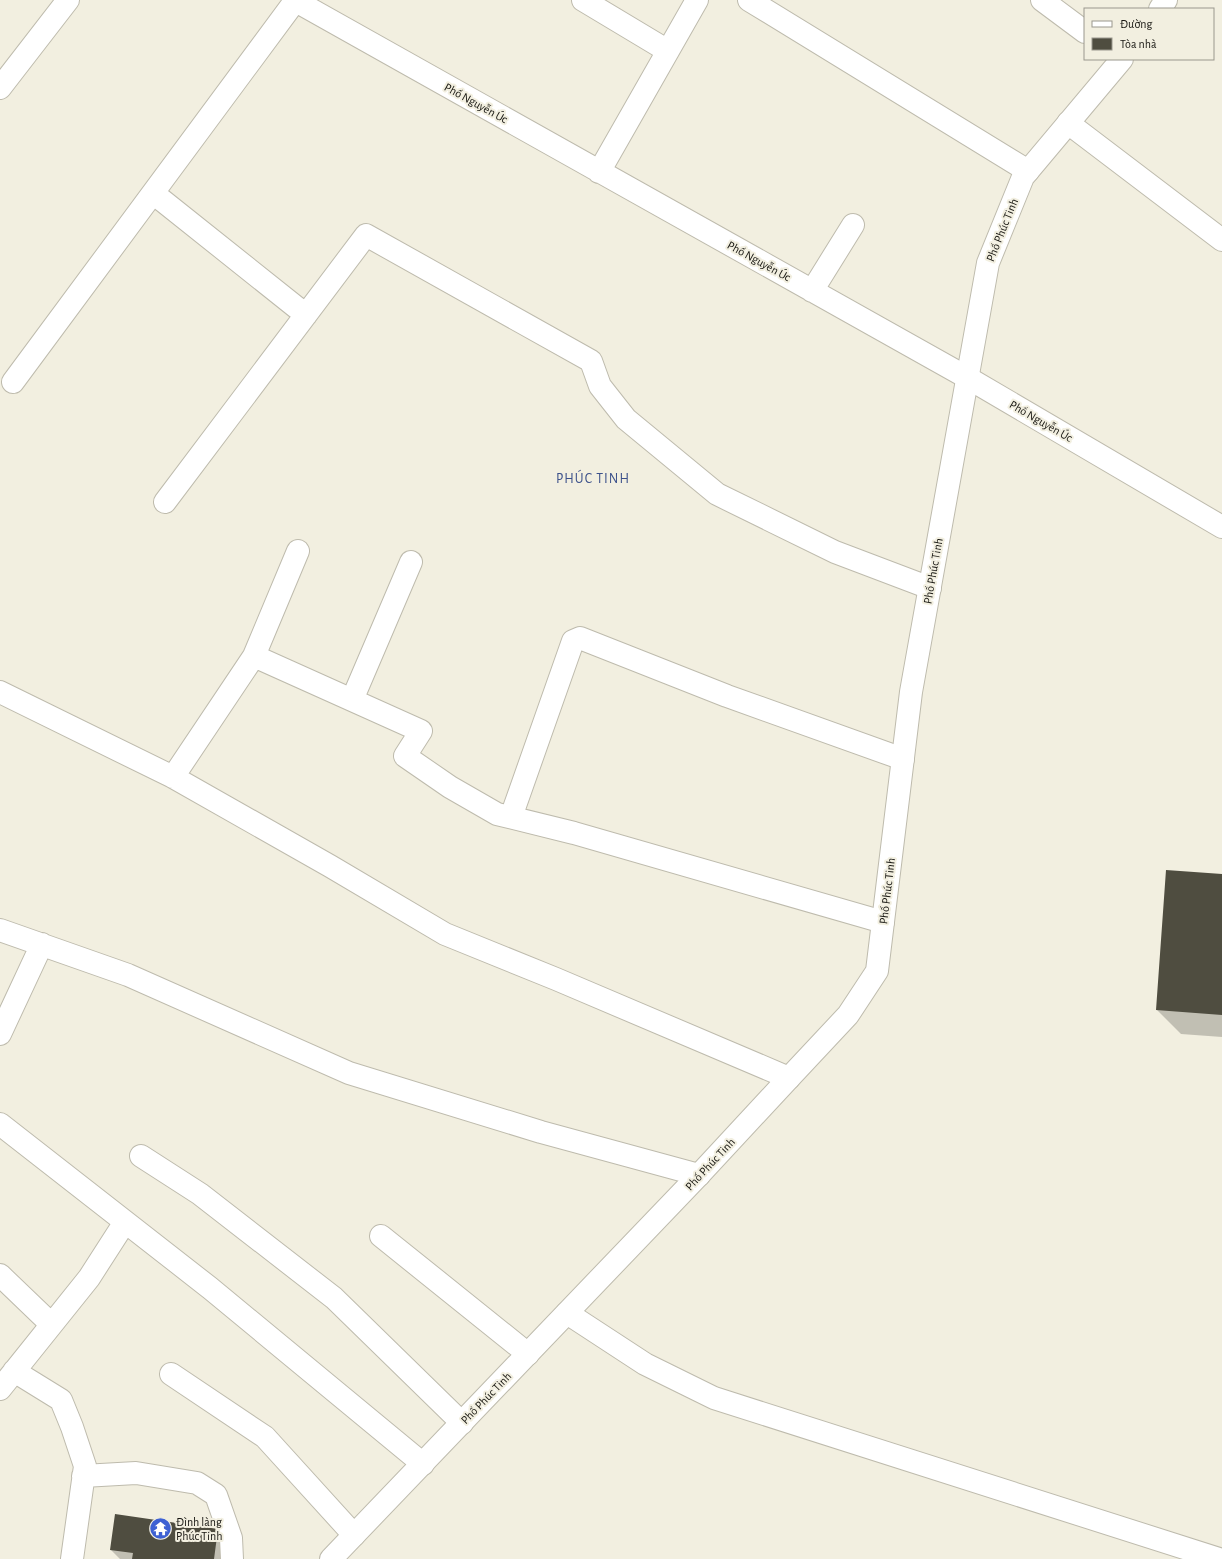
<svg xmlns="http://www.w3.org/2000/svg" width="1222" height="1559" viewBox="0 0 1222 1559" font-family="'Alegreya Sans',sans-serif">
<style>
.shadow{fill:#0003}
.building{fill:#4f4d40}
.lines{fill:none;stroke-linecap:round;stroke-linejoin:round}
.minor-casing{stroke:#bebbad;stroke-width:24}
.tertiary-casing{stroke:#bebbad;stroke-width:24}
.minor{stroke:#fff;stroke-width:22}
.tertiary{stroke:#fff;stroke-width:22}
.labels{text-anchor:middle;stroke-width:4;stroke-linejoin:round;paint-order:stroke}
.street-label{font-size:12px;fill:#161510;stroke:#f2efe0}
.poi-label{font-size:12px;fill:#161510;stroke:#f2efe0;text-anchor:start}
.quarter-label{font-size:14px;letter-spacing:1px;fill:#3b508a;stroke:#f2efe0}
</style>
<rect width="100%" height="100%" fill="#f2efe0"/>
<path class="shadow" d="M1222 875V1037L1181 1034 1157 1010Z
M218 1530 241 1559H120L111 1550Z"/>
<path class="building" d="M1166 870 1222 874V1015L1156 1010Z
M115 1514 218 1529 214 1559H132L133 1553 110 1550Z"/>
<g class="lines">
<defs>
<path id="minor" d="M294 0 968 378 1222 527
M583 0 668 51
M749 0 1028 171
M1042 0 1085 32
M0 88 68 0
M1068 123 1222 240
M599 172 697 0
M153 193 306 315
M812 291 853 225
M13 382 295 1
M165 502 366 235 591 361 600 386 626 419 717 494 835 552 930 588
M254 656 421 731 405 756 450 787 497 814 574 833 883 922
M0 692 173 777 330 866 445 934 556 979 789 1078
M352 700 411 562
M173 777 254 656 298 551
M511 817 573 641 580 638 727 696 903 759
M0 930 128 975 349 1073 541 1132 699 1175
M0 1034 42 944
M0 1124 210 1288 423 1464
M141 1156 200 1194 334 1298 462 1423
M381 1236 528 1354
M0 1275 51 1324
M567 1313 645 1364 714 1398 1219 1559
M14 1371 61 1400 72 1427 85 1466 72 1559
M171 1374 265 1437 354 1535
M0 1389 89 1278 125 1222
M83 1476 136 1473 197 1483 216 1495 231 1538 232 1559"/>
<path id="tertiary" d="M1160 9 1166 0
M331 1559 699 1175 789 1078 848 1015 877 971 911 692 988 263 1023 177 1122 59"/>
</defs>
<use href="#minor" class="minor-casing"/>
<use href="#tertiary" class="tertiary-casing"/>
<use href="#minor" class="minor"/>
<use href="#tertiary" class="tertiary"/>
</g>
<defs>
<symbol id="temple-disc" viewBox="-11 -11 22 22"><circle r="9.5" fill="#3e61d3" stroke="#f2efe0"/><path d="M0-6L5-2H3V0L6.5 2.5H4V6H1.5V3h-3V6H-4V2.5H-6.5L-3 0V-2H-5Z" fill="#fff"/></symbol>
</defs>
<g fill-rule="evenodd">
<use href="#temple-disc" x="148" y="1516" width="25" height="25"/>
</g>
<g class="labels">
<g class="street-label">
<text transform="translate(476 103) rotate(29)" y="4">Phố Nguyễn Úc</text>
<text transform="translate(1002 230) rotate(-68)" y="4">Phố Phúc Tinh</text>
<text transform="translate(759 261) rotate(29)" y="4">Phố Nguyễn Úc</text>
<text transform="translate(1041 421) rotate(30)" y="4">Phố Nguyễn Úc</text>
<text transform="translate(933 571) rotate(-80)" y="4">Phố Phúc Tinh</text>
<text transform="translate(887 891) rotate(-83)" y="4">Phố Phúc Tinh</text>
<text transform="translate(710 1164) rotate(-47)" y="4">Phố Phúc Tinh</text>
<text transform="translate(486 1398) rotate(-46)" y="4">Phố Phúc Tinh</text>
</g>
<g class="poi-label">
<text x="176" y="1526">Đình làng<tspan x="176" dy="14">Phúc Tinh</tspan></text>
</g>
<g class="quarter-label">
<text x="593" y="483">PHÚC TINH</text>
</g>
</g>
<rect x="1084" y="8" width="130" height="52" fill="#f2efe0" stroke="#9a988d"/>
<rect x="1092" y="21" width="20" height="6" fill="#ffffff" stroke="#9a988d"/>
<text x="1120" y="28" font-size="12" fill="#161510">Đường</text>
<rect x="1092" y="38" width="20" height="12" fill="#4f4d40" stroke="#9a988d"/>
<text x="1120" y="48" font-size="12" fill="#161510">Tòa nhà</text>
</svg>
